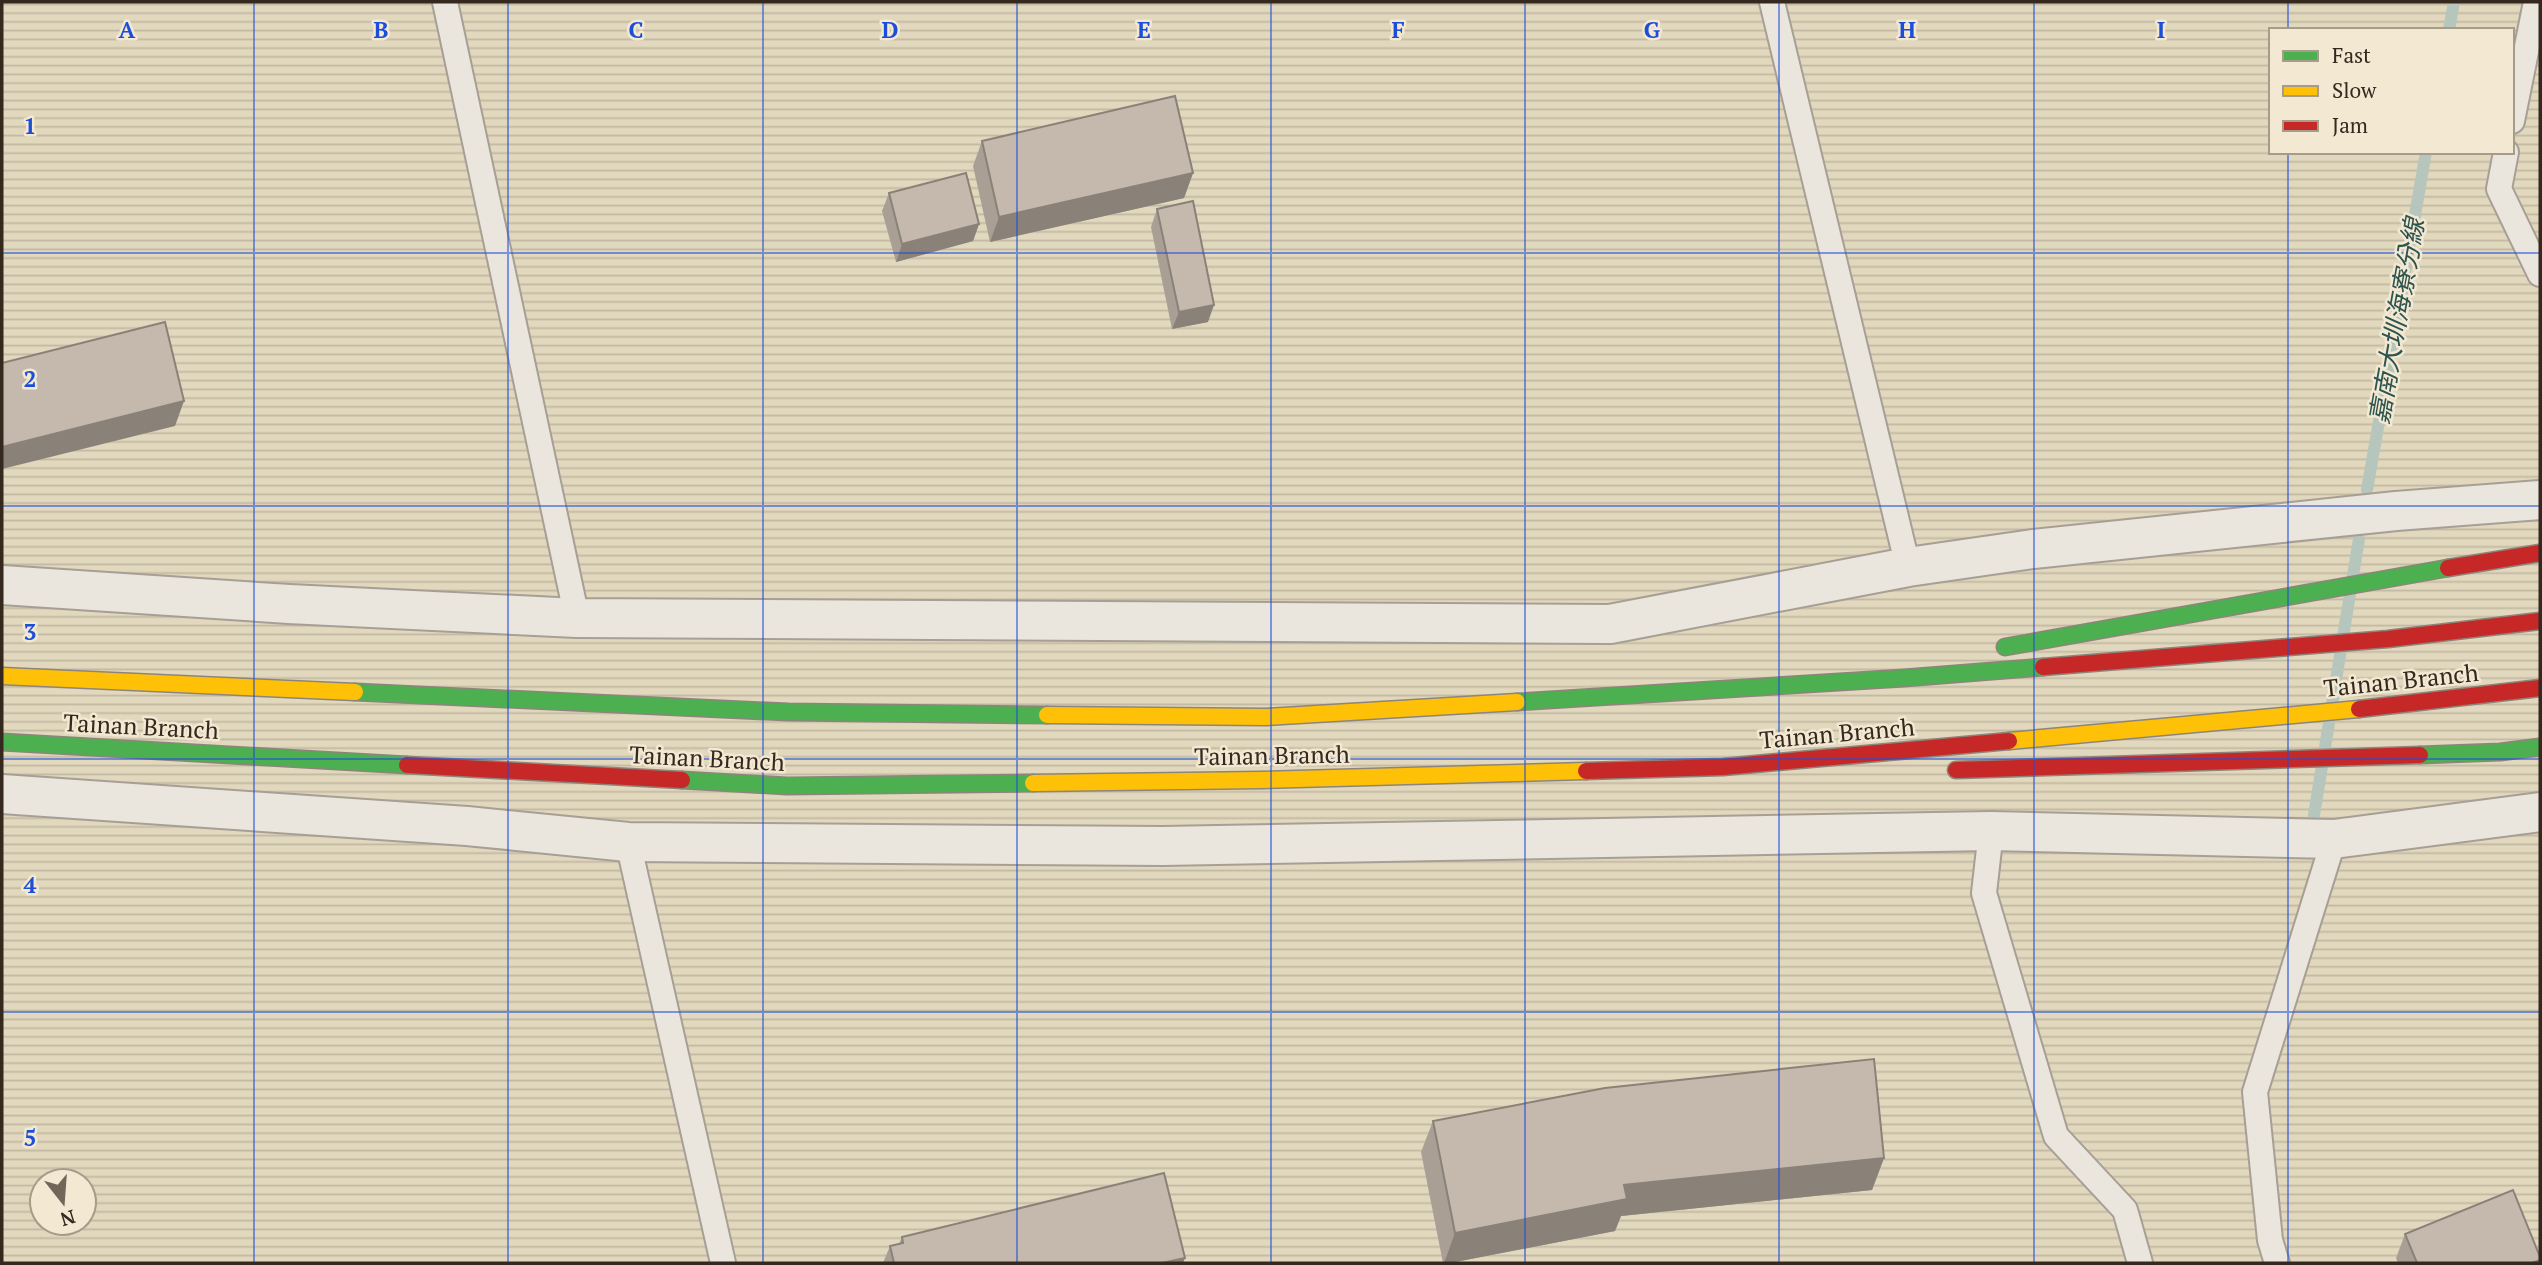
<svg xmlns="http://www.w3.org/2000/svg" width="2542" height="1265" viewBox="0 0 2542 1265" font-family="'PT Serif','Noto Sans TC',serif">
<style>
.farmland{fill:url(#farmland-rules);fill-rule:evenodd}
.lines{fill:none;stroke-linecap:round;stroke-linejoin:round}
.stream{stroke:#b7c6bd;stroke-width:12}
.lane-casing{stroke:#a79f95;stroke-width:28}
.street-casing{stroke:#a79f95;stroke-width:42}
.fast-casing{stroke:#8d857c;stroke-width:19}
.slow-casing{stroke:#8d857c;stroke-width:19}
.jam-casing{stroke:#8d857c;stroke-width:19}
.lane{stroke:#eae6dd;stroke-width:24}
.street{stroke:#eae6dd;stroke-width:38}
.fast{stroke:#4caf50;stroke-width:16}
.slow{stroke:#ffc107;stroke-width:16}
.jam{stroke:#c62828;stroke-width:16}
.wall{fill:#a99f95}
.shaded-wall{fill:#8a8279}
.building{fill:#c5b9ad;stroke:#8a8279;stroke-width:2}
.grid{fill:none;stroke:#1d4ed8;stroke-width:2;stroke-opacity:0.55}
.labels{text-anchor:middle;stroke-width:5;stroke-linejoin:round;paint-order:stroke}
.street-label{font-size:24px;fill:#35281e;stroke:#f3e8d2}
.water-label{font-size:26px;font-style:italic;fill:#2e5450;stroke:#f3e8d2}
.grid-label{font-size:23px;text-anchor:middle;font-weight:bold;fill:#1d4ed8;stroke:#f3e8d2;stroke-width:5;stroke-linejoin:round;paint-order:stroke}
</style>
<defs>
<pattern id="farmland-rules" width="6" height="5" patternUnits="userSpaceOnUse" patternTransform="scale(1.75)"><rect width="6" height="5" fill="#e1d8bd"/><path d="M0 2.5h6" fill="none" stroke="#c2b9a2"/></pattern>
</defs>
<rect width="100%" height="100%" fill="#e2dacc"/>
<path class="farmland" d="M2 2H2540V1263H2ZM2271 30H2512V152H2271ZM42 1181H84V1223H42Z"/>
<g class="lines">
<path class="stream" d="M2449 30 2454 2
M2367 490 2426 152
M2314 815 2359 539"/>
<defs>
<path id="lane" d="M445 2 577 618
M1772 2 1908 567
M2512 121 2536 2
M2506 152 2499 189 2540 274
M1991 831 1984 893 2056 1136 2125 1210 2140 1263
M628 842 723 1263
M2277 1263 2270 1240 2255 1092 2334 839"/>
<path id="street" d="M2 585 289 604 577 618 1610 624 1908 567 2033 549 2396 511 2540 500
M2 794 467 826 628 842 1163 846 1991 831 2334 839 2540 812"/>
<path id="fast" d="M2005 647 2448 568
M355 692 788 712 1047 715
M1517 702 1904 678 2043 667
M2 742 407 765
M2420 755 2500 752 2540 747
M682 780 787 786 1033 783"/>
<path id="slow" d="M2 676 355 692
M1047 715 1266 717 1517 702
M2009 741 2359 709
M1033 783 1261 780 1586 771"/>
<path id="jam" d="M2448 568 2540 553
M2043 667 2388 639 2540 621
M2359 709 2540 688
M407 765 682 780
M1956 770 2420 755
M1586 771 1723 767 2009 741"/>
</defs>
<use href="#lane" class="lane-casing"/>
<use href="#street" class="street-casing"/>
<use href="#fast" class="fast-casing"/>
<use href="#slow" class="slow-casing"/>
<use href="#jam" class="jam-casing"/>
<use href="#lane" class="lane"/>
<use href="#street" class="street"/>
<use href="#fast" class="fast"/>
<use href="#slow" class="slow"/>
<use href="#jam" class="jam"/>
</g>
<path class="wall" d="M982 141 1193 173 1184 198 990 242 973 166Z
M889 193 979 224 973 241 896 262 882 211Z
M1157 209 1208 322 1172 329 1151 227Z
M1433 1121 1884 1158 1872 1190 1621 1216 1615 1231 1450 1263H1443L1421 1152Z
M2405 1234 2540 1257V1263H2398L2396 1258Z
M902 1237 1183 1263H883L890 1246 899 1244Z"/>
<path class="shaded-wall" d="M1193 173 1184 198 990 242 999 217Z
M979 224 973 241 896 262 902 244Z
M1214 305 1208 322 1172 329 1179 312Z
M184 401 175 426 2 469V447Z
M1884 1158 1872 1190 1621 1216 1615 1231 1450 1263H1444L1455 1233 1624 1185Z
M1185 1258 1183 1263H1162Z"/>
<path class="building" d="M1175 96 1193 173 999 217 982 141Z
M966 173 979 224 902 244 889 193Z
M1193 201 1214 305 1179 312 1157 209Z
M165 322 184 401 2 447V363Z
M1874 1059 1884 1158 1624 1185 1627 1199 1455 1233 1433 1121 1605 1088Z
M1164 1173 1185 1258 1162 1263H894L890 1246 903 1243 902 1237Z
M2513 1190 2540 1257V1260L2532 1263H2417L2405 1234Z"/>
<path class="grid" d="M254 2V1263M508 2V1263M763 2V1263M1017 2V1263M1271 2V1263M1525 2V1263M1779 2V1263M2034 2V1263M2288 2V30M2288 152V1263M2 253H2540M2 506H2540M2 759H2540M2 1012H2540"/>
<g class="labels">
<g class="street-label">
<text transform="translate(2401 681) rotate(-6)" y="8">Tainan Branch</text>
<text transform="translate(141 727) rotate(3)" y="8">Tainan Branch</text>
<text transform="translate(1837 734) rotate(-5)" y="8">Tainan Branch</text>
<text transform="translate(1272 756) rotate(-1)" y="8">Tainan Branch</text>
<text transform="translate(707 759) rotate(3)" y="8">Tainan Branch</text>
</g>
<g class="water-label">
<text transform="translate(2397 321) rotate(-80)" y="9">嘉南大圳海寮分線</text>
</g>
</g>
<g class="grid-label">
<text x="127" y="38">A</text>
<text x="381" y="38">B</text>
<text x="636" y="38">C</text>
<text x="890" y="38">D</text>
<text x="1144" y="38">E</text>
<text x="1398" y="38">F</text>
<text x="1652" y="38">G</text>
<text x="1907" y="38">H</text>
<text x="2161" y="38">I</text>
<text x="30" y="134">1</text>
<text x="30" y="387">2</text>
<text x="30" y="640">3</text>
<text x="30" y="893">4</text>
<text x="30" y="1146">5</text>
</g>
<rect width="2542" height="1265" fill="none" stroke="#35281e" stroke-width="7"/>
<rect x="2269" y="28" width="245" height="126" fill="#f3e8d2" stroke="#a79b8a" stroke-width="2"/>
<rect x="2283" y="51" width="35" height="10" fill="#4caf50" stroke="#a79b8a" stroke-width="2"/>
<text x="2332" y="63" font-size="21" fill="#35281e">Fast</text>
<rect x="2283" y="86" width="35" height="10" fill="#ffc107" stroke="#a79b8a" stroke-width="2"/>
<text x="2332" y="98" font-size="21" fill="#35281e">Slow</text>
<rect x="2283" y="121" width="35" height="10" fill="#c62828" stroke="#a79b8a" stroke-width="2"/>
<text x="2332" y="133" font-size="21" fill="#35281e">Jam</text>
<g transform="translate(63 1202) rotate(163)"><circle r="33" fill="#f3e8d2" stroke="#a79b8a" stroke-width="2"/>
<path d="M0-5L12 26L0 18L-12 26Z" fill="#72665b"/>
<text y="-10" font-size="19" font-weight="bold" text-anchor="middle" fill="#35281e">N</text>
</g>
</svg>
